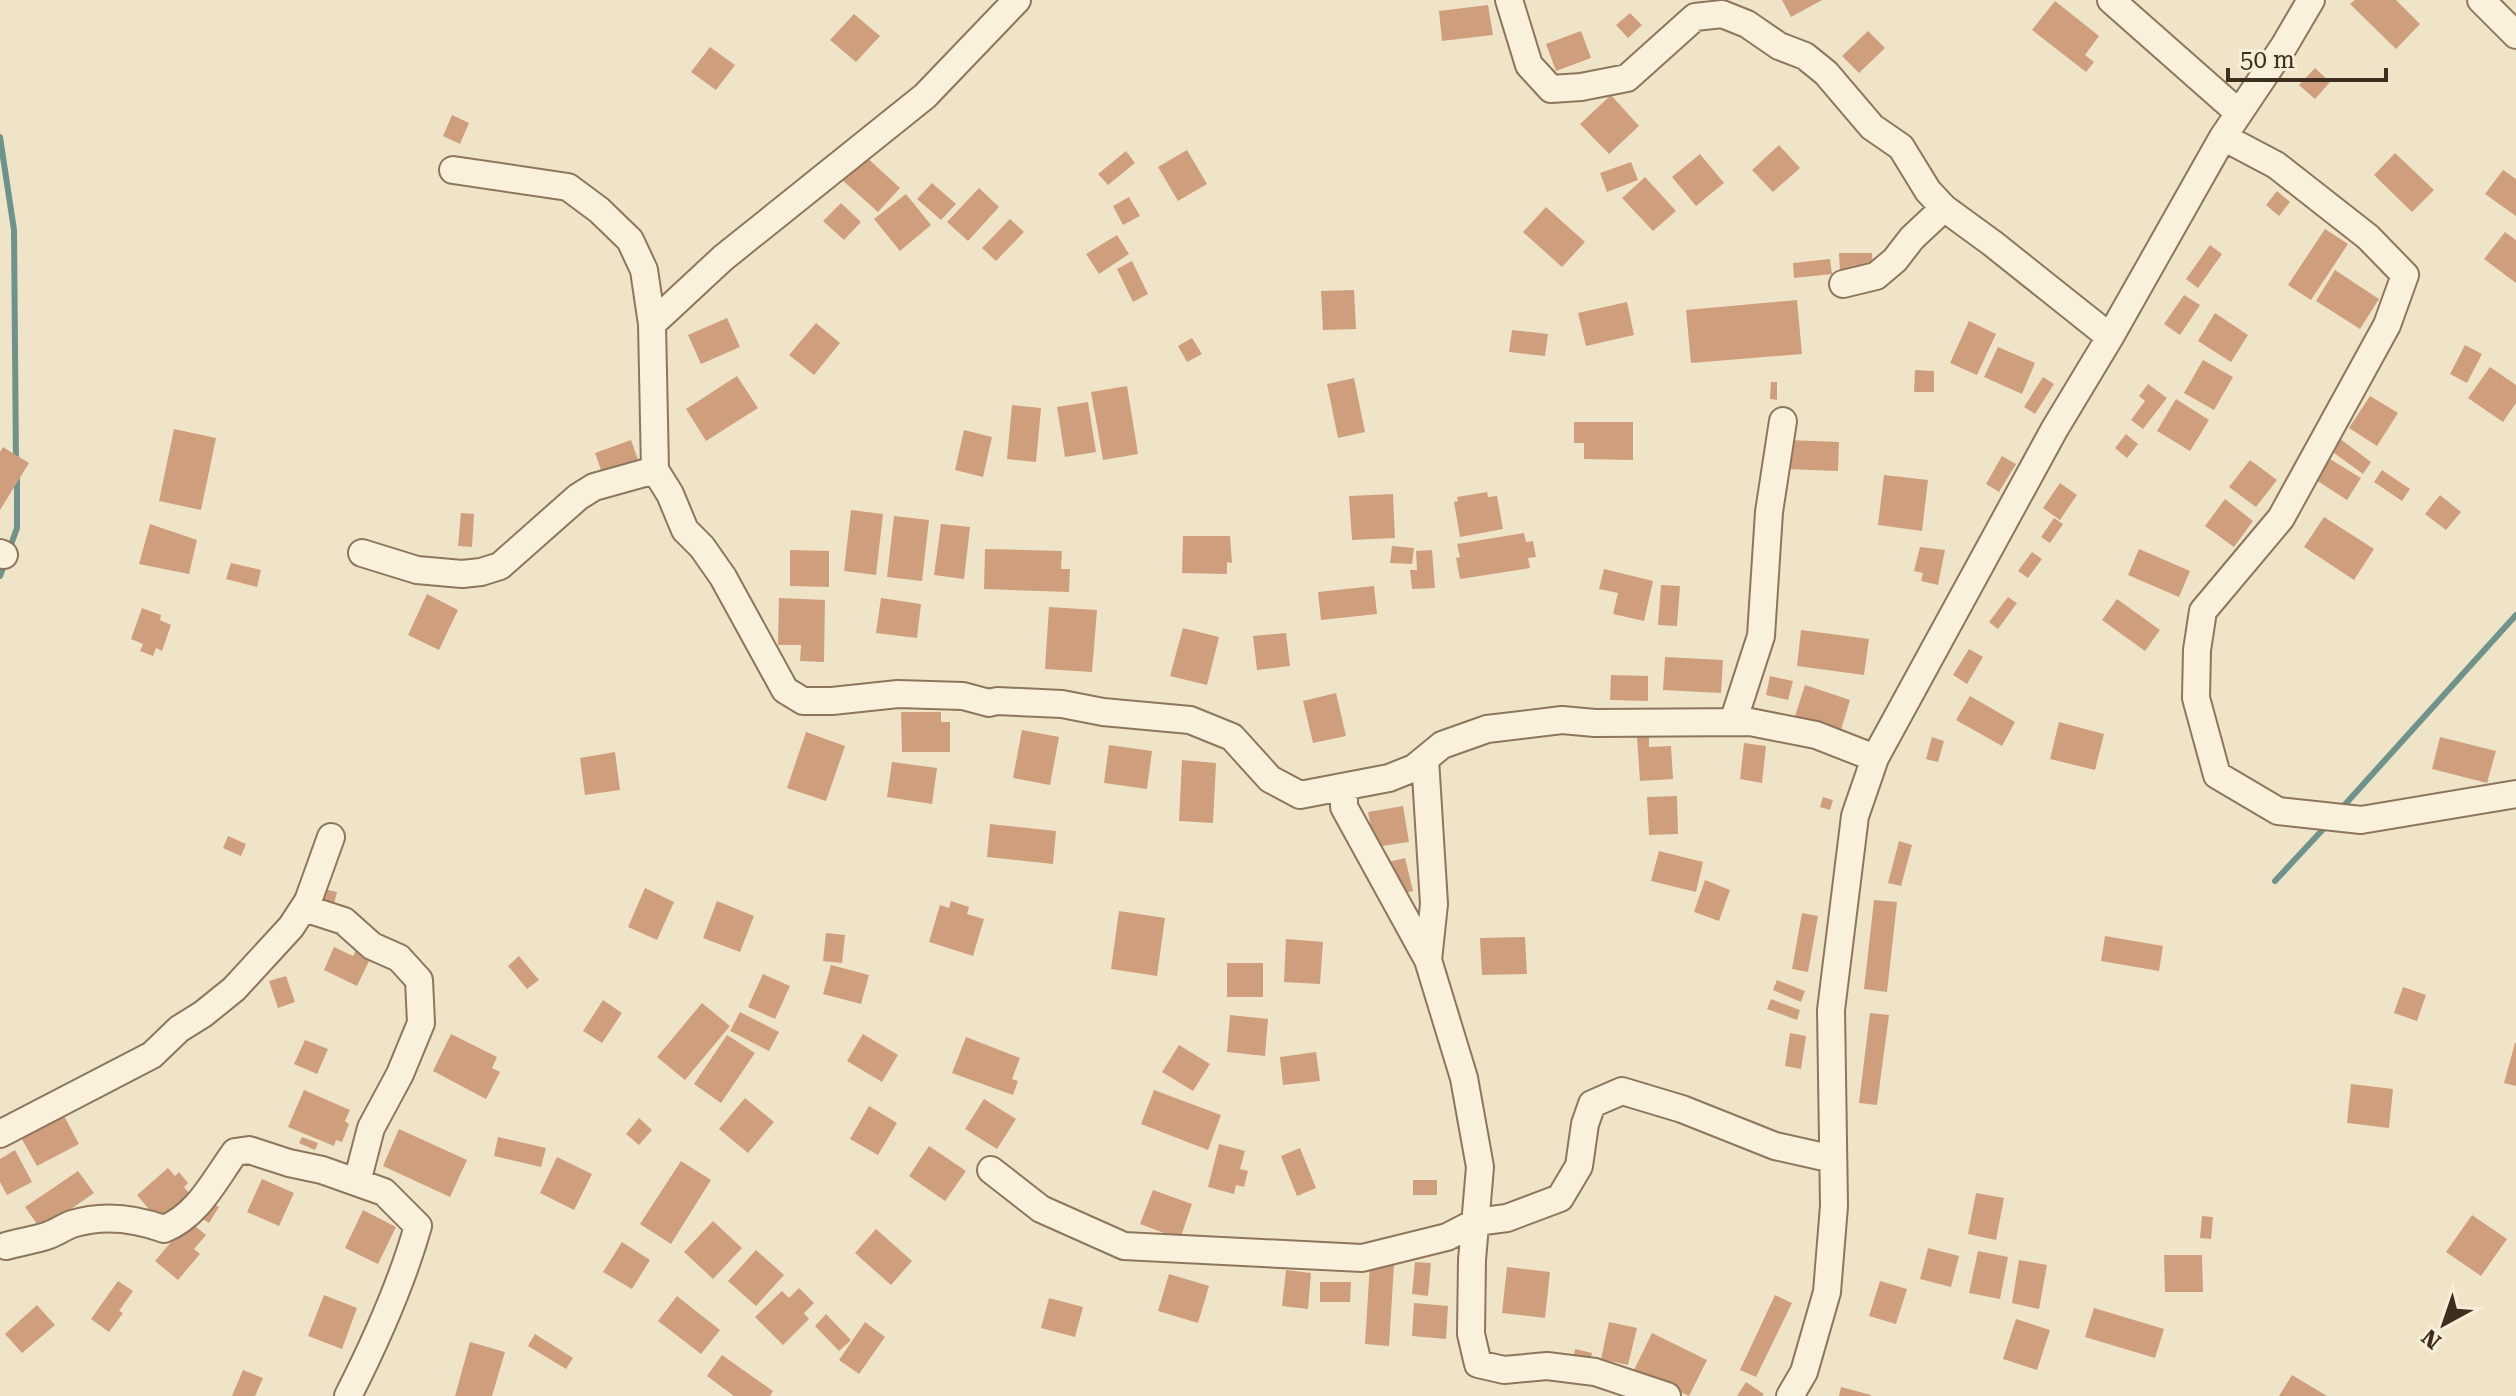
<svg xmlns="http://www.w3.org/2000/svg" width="2516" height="1396" viewBox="0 0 2516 1396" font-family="'Roboto Serif',serif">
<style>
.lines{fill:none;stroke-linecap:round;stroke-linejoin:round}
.stream{stroke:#6f938a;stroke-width:6}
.building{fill:#cf9f7d}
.minor-casing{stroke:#8d765c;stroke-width:30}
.minor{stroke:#faf1dc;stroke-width:26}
</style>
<rect width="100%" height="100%" fill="#f0e4c8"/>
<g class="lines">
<path class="stream" d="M0 137 14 230 16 463
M9 550 17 528V478
M0 576 6 560
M2340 810 2516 615
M2275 881 2327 825"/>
</g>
<path class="building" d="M1782 0H1822L1791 17Z
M2355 0H2396L2420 24 2396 49 2350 4Z
M2055 1 2099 36 2085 55 2094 62 2086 72 2032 30Z
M1488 5 1493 35 1442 41 1439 11Z
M1630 13 1642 25 1628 38 1616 25Z
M854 14 880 36 856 62 830 40Z
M1581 31 1591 58 1556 71 1546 44Z
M1868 31 1885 48 1859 73 1842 56Z
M710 47 735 65 716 90 691 72Z
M2315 68 2330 82 2315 99 2299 85Z
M1611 95 1639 126 1609 154 1580 124Z
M452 115 469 123 460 144 443 136Z
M1779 145 1800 168 1773 192 1752 170Z
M1187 150 1207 184 1178 201 1158 167Z
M1126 151 1135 163 1108 185 1098 174Z
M2395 153 2434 190 2412 212 2374 175Z
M863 154 900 188 878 212 841 179Z
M1700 154 1724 183 1696 206 1672 177Z
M1631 162 1638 180 1607 192 1600 173Z
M2503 170 2516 179V216L2485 194Z
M1645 177 1676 211 1653 231 1622 198Z
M932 183 956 204 941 220 917 199Z
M979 188 999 207 968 241 947 222Z
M2277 191 2290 202 2279 216 2266 205Z
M906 194 931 225 900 251 874 219Z
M1129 197 1140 216 1123 225 1113 206Z
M841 203 861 222 844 240 823 221Z
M1546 207 1585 242 1562 267 1523 232Z
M1010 219 1024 232 996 261 982 248Z
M2325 229 2348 244 2311 300 2288 285Z
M2505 232 2516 240V283L2484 259Z
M1117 235 1129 254 1099 274 1086 254Z
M2210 245 2222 254 2198 288 2186 279Z
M1839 253H1872L1873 271 1840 272Z
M1830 259 1832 274 1794 278 1793 263Z
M1132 261 1148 294 1133 302 1117 269Z
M2335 270 2379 299 2360 329 2316 301Z
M1354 290 1356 329 1323 330 1321 291Z
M2184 295 2200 305 2180 335 2164 324Z
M1797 300 1802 354 1691 363 1686 310Z
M1627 302 1634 335 1586 346 1578 313Z
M2215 313 2248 335 2231 362 2198 341Z
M727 318 740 347 701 364 688 335Z
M1969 321 1996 334 1977 375 1950 363Z
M816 323 840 343 814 375 789 355Z
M1512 330 1548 334 1545 356 1509 352Z
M1192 338 1202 354 1187 362 1178 346Z
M2465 345 2482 354 2467 383 2450 374Z
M1998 347 2035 363 2022 394 1984 377Z
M2203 360 2233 377 2214 410 2184 393Z
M2490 367 2516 385V403L2503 422 2468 398Z
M1915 370 1934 371V392H1914Z
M737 376 758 408 706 441 686 409Z
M2043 377 2054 384 2035 414 2024 407Z
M1354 378 1365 432 1338 438 1327 384Z
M1771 382H1777V400L1770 399Z
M2148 384 2167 398 2143 429 2131 420 2145 401 2139 396Z
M1127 386 1138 454 1103 460 1091 392Z
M2370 396 2398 413 2377 446 2349 428Z
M2176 399 2209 420 2190 451 2157 431Z
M1088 402 1096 452 1065 457 1057 407Z
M1012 405 1041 408 1036 462 1007 459Z
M1574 422H1633V460L1584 459V443H1574Z
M174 429 216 438 201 510 159 501Z
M964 430 992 437 983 477 955 470Z
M2126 434 2138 444 2127 458 2115 448Z
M2339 438 2371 462 2363 474 2330 450Z
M631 440 641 468 605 481 595 453Z
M1788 440 1839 442 1838 471 1787 469Z
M3 447 29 463 0 510V452Z
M2002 456 2016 464 1999 492 1986 484Z
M2330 459 2361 478 2347 500 2316 480Z
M2250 460 2277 480 2256 507 2229 487Z
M2382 470 2410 489 2402 501 2374 482Z
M1884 475 1928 480 1922 531 1878 525Z
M2060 483 2077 495 2060 520 2043 508Z
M1487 492 1488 497 1497 496 1503 529 1460 537 1454 502 1458 501 1457 497Z
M1393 494 1395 538 1352 540 1349 496Z
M2440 495 2461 512 2446 530 2425 514Z
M2225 499 2253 521 2234 547 2205 526Z
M851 510 883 514 876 575 844 571Z
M461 513 474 514 472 547 458 546Z
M894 516 929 520 922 581 887 577Z
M2324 517 2374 549 2354 580 2304 547Z
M2054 518 2063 524 2050 543 2041 537Z
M150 524 197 540 189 574 139 564Z
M941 524 970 527 964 579 934 575Z
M1524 533 1526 542 1533 541 1536 557 1528 558 1530 568 1460 579 1456 558 1460 557 1457 544Z
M1183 536H1230L1232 563 1227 562V574L1182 573Z
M1392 546 1414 548 1412 564 1390 563Z
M1920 547 1945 550 1938 585 1921 581 1923 573 1914 571Z
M985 549 1062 551 1061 569H1070L1069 592 984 589Z
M2139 549 2190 571 2179 597 2128 575Z
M790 550 829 551V587L790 586Z
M1432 550 1435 588 1412 589 1410 570H1417L1416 551Z
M2032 552 2042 559 2028 578 2018 571Z
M231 563 261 570 257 587 226 579Z
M1604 569 1653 581 1644 621 1613 614 1618 593 1599 589Z
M1661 585 1680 586 1677 626 1658 625Z
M1374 586 1377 614 1321 620 1318 592Z
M427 594 458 610 439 650 408 635Z
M2008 597 2017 603 1998 629 1989 622Z
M779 598 825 600 824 662 800 661 801 645H778Z
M881 598 921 604 917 638 876 633Z
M2117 599 2160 630 2145 651 2102 620Z
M1049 607 1097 610 1092 672 1045 669Z
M142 608 161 615 160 620 171 625 162 651 156 648 153 656 140 651 143 644 131 639Z
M1183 628 1219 637 1207 685 1170 676Z
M1801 630 1869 639 1864 675 1797 666Z
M1286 633 1290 666 1257 670 1253 636Z
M1969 649 1983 657 1967 684 1953 675Z
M1665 657 1723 660 1721 693 1663 690Z
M1611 675 1648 676V701L1610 700Z
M1770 676 1793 681 1788 700 1766 695Z
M1805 685 1850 700 1841 730 1795 716Z
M1336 693 1346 736 1313 743 1303 701Z
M1970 696 2015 722 2002 746 1956 720Z
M901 712H941V722H950V752H902Z
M2059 722 2104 734 2095 770 2050 759Z
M1022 730 1059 737 1050 785 1013 778Z
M806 732 845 746 826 801 787 788Z
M1649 736V747L1671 746 1673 779 1640 781 1637 737Z
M1932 737 1944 741 1938 762 1926 759Z
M2440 737 2496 751 2487 783 2432 769Z
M1744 743 1766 746 1762 783 1740 779Z
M1109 745 1152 751 1147 789 1104 783Z
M615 752 620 790 585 795 580 758Z
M1182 760 1216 763 1213 823 1179 821Z
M892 762 937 768 932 804 887 797Z
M1677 796 1678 834 1649 835 1647 797Z
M1823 797 1833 800 1830 810 1820 807Z
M1403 806 1409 842 1375 847 1368 812Z
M990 824 1056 831 1053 864 987 857Z
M228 836 246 844 241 856 223 848Z
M1899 841 1912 845 1901 886 1888 883Z
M1659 851 1703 862 1696 892 1651 881Z
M1405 858 1413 891 1392 896 1384 863Z
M1705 880 1730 890 1719 921 1694 912Z
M645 888 674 902 657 940 628 927Z
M324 889 337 892 334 904 321 901Z
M1874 900 1897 902 1887 992 1864 989Z
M717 901 754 916 740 952 703 938Z
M951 901 969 907 967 914 984 919 973 956 929 942 940 905 949 908Z
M1119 911 1165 918 1157 976 1111 969Z
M1802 913 1818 916 1808 972 1792 969Z
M826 933 845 935 842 963 823 961Z
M2105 936 2163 946 2159 971 2101 961Z
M1525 937 1527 974 1482 975 1480 938Z
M1286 939 1323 942 1320 984 1284 982Z
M334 947 353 956 356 950 371 957 357 986 324 970Z
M519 956 539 980 527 989 508 966Z
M1227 963H1263V997H1227Z
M831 965 869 975 861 1004 823 994Z
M763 974 790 986 775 1019 748 1007Z
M286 976 295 1002 278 1008 269 981Z
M1777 980 1805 991 1801 1002 1773 990Z
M2403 987 2426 995 2417 1021 2394 1013Z
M1771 999 1800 1010 1797 1020 1767 1009Z
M603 1000 622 1013 602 1043 583 1031Z
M702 1003 730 1026 685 1080 657 1057Z
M740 1012 779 1032 769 1051 730 1031Z
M1870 1013 1889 1015 1877 1105 1859 1103Z
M1230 1015 1268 1019 1265 1056 1227 1052Z
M1790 1033 1806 1036 1801 1069 1785 1066Z
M451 1034 497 1057 492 1068 500 1072 486 1099 433 1071Z
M863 1034 898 1055 882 1082 847 1061Z
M727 1035 755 1053 721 1103 694 1084Z
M966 1037 1020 1058 1012 1079 1018 1081 1013 1095 952 1073Z
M305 1040 328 1049 317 1074 294 1064Z
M2515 1043H2516V1086L2504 1083Z
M1179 1045 1210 1064 1193 1091 1162 1072Z
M1316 1052 1320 1081 1283 1085 1280 1057Z
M2351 1084 2393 1089 2389 1128 2347 1123Z
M304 1090 350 1110 345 1121 349 1124 342 1142 336 1140 334 1146 288 1127Z
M1154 1090 1221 1115 1208 1150 1141 1124Z
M745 1098 774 1122 748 1153 719 1129Z
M984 1099 1016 1119 997 1149 965 1129Z
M869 1106 897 1123 878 1155 850 1139Z
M62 1112 79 1144 37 1166 19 1134Z
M639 1118 652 1130 639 1145 626 1134Z
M399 1129 467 1160 450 1197 383 1166Z
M302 1137 318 1143 315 1150 299 1143Z
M498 1137 546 1148 541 1167 494 1156Z
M1219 1144 1245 1151 1240 1169 1248 1171 1244 1187 1236 1185 1234 1194 1208 1187Z
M929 1146 966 1171 945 1201 909 1176Z
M1300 1148 1316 1188 1297 1196 1281 1156Z
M15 1150 32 1182 7 1195 0 1182V1159Z
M557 1157 592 1174 574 1210 540 1193Z
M681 1161 711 1180 671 1244 640 1224Z
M168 1168 175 1176 179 1172 188 1183 184 1187 195 1200 164 1227 137 1195Z
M78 1171 94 1193 41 1230 25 1207Z
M262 1179 294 1193 279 1226 247 1212Z
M1413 1180H1437V1195H1413Z
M1153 1190 1192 1204 1180 1239 1140 1224Z
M1976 1193 2004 1198 1996 1240 1968 1234Z
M208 1200 219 1207 209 1223 198 1216Z
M363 1210 396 1227 378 1264 345 1248Z
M2472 1215 2507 1239 2481 1276 2446 1252Z
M2202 1216 2213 1217 2211 1239 2200 1238Z
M189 1221 206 1235 194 1249 200 1254 178 1280 155 1261Z
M713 1221 742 1248 713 1279 684 1252Z
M876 1229 912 1261 891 1285 855 1253Z
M622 1242 650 1260 632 1289 603 1272Z
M1928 1248 1959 1256 1951 1287 1920 1279Z
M756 1250 784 1275 756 1306 728 1281Z
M1978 1251 2008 1257 2000 1299 1969 1293Z
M2164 1255H2202L2203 1292H2165Z
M2019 1260 2047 1265 2039 1309 2012 1303Z
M1415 1262 1431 1263 1428 1296 1412 1294Z
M1370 1263 1394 1265 1389 1346 1365 1344Z
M1507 1267 1550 1272 1545 1318 1502 1313Z
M1286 1270 1311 1273 1308 1309 1282 1306Z
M1169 1274 1209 1286 1198 1323 1158 1311Z
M118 1281 133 1291 119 1311 123 1313 109 1332 91 1319Z
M1880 1281 1907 1289 1896 1324 1869 1316Z
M1320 1282H1351L1350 1302H1320Z
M799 1288 814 1303 804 1313 809 1319 783 1345 755 1317 782 1291 789 1298Z
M324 1295 357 1308 342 1349 308 1336Z
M1775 1295 1792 1303 1756 1377 1740 1370Z
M677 1296 720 1330 701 1354 658 1321Z
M1049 1298 1083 1307 1075 1337 1041 1328Z
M1414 1303 1448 1306 1446 1339 1412 1336Z
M37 1305 55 1325 22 1353 5 1334Z
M2094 1308 2164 1329 2155 1358 2085 1337Z
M826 1314 851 1340 839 1351 815 1326Z
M2016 1319 2050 1330 2037 1370 2003 1359Z
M865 1322 885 1337 859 1374 839 1360Z
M1609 1322 1637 1328 1628 1365 1601 1359Z
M1652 1333 1707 1360 1689 1396 1634 1370Z
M535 1334 573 1358 566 1369 528 1346Z
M470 1342 505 1352 492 1396H455Z
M1575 1349 1592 1353 1589 1364 1573 1360Z
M722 1355 773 1391 770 1396H734L707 1376Z
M243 1370 263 1378 255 1396H232Z
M2292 1375 2327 1396H2279Z
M1746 1382 1764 1394 1762 1396H1737Z
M1841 1387 1871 1395V1396H1839Z"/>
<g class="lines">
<defs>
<path id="minor" d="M1509 0 1529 65 1551 89 1581 87 1627 78 1695 17 1722 14 1747 24 1779 46 1805 56 1826 73 1872 127 1901 147 1928 191 1944 208 1992 243 2110 337
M2111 0 2239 113
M2481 0 2516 35
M2223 137 2276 165 2368 237 2405 275 2387 325 2281 518 2203 611 2197 650 2196 698 2217 775 2278 811 2361 820 2516 794
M453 170 568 187 599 210 630 240 644 270 652 324 655 470 670 494 685 530 702 547 723 577 785 690 803 701H832L898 694 963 696 989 703 997 701 1062 704 1103 712 1190 720 1232 737 1270 779 1300 795 1389 778 1414 768 1442 745 1487 729 1562 720 1595 723 1750 722 1816 735 1875 758
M1843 284 1876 276 1895 260 1912 238 1944 208
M652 324 723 258 925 96 1017 0
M0 553 4 555
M362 553 417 570 462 574 481 572 500 566 578 497 594 487 655 470
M1733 722 1761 636 1769 512 1783 421
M1425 759 1434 904 1428 960
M1344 787V807L1428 960 1464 1078 1480 1167 1472 1260 1471 1334 1478 1364 1504 1370 1547 1366 1595 1372 1667 1396
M304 908 344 921 372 946 399 958 419 980 421 1023 400 1074 371 1128 357 1182
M0 1134 152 1055 179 1029 203 1014 234 989 291 927 308 901 331 837
M991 1170 1041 1209 1124 1246 1362 1258 1447 1237 1476 1222 1507 1218 1560 1198 1579 1166 1585 1124 1592 1104 1622 1091 1682 1109 1775 1146 1833 1159
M6 1246C20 1242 35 1240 49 1235 57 1232 64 1227 72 1224 104 1214 134 1218 164 1229 198 1215 214 1181 235 1152L249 1150 289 1163 322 1170 384 1192 418 1226C401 1286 376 1341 348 1396
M1790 1396 1804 1372 1827 1292 1834 1206 1831 1010 1855 816 1875 758 2054 430 2110 337 2223 137 2284 46 2311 0"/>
</defs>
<use href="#minor" class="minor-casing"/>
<use href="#minor" class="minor"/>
</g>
<g transform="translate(2444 1324) rotate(220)" stroke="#f7eed8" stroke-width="6" paint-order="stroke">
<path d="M0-6L14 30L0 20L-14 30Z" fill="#3d2e20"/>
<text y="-12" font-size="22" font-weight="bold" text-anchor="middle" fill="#3d2e20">N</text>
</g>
<path d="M2228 68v12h158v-12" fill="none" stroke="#3d2e20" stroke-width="4"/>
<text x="2240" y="68" font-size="24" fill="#3d2e20" stroke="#f7eed8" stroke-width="6" paint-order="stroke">50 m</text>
</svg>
